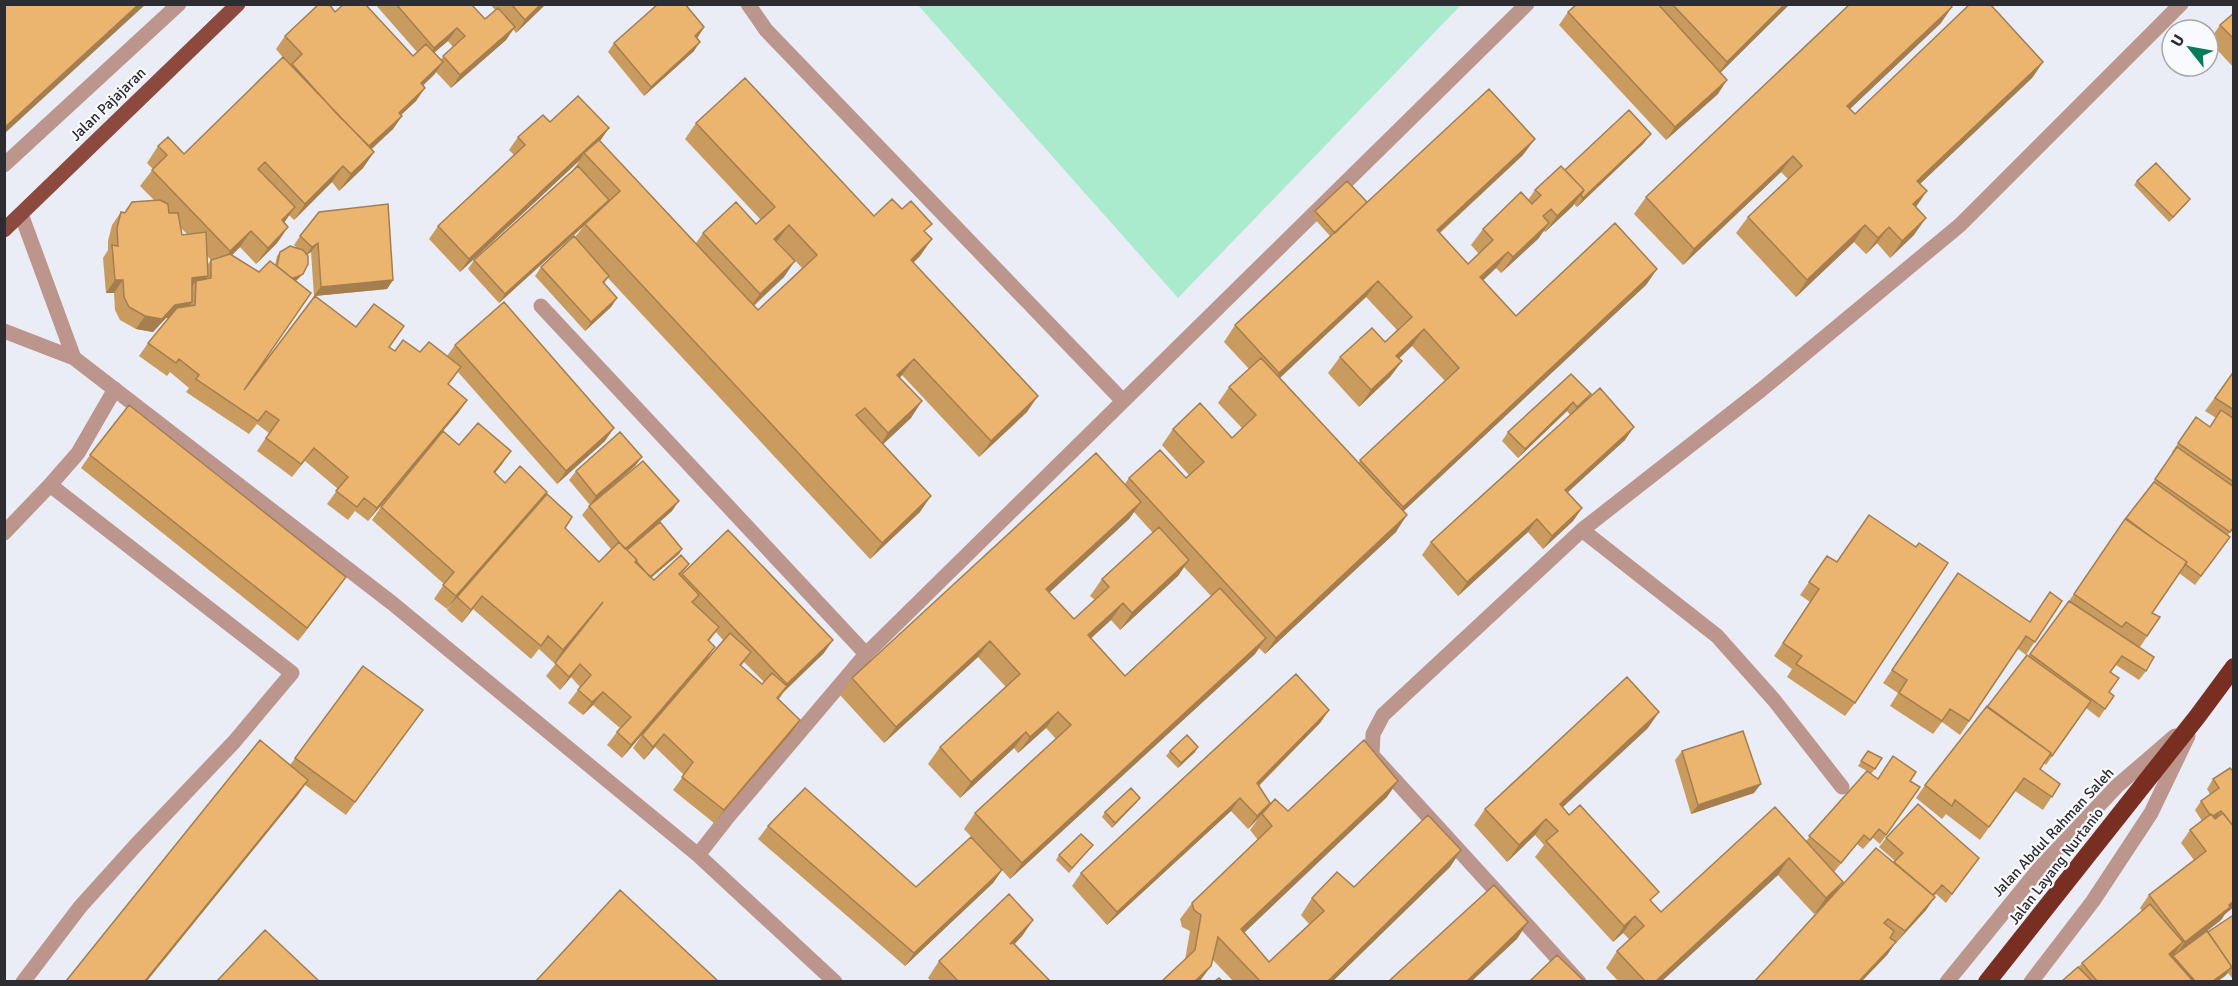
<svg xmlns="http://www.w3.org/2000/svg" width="2238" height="986" viewBox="0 0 2238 986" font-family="Signika,sans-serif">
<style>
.green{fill:#abebcd}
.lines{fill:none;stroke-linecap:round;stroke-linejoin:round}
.minor{stroke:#bc958d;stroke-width:15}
.major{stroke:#8c4a3f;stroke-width:15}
.highway{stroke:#792e22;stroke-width:18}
.wall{fill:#ca9b5f;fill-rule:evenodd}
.shaded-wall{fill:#a47e4e}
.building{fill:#ebb46f;stroke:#a47e4e;stroke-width:1.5}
.labels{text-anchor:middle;stroke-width:4.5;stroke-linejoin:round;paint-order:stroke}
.street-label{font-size:15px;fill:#2d2d31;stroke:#f9fafe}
</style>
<rect width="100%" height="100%" fill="#eaecf6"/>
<path class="green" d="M918 5H1461L1178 298Z"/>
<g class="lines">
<path class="minor" d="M748 4 766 30 1123 401
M4 165 179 4
M21 214 74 358
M541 306 866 654
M4 331 74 358 392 603 698 855 835 982
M50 485 78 453 115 389
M1582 530 1717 636 1774 700 1842 787
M4 533 50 485 292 673 234 742 135 846 80 907 23 982
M698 855 727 818 866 654 1527 4
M1579 982 1372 755 1373 734 1383 715 1582 530 1761 390 1960 225 2181 4
M1947 982 2039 869 2117 786 2175 736
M2031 982 2093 901 2151 813 2188 736"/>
<path class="major" d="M4 230 238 4"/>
<path class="highway" d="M1987 982 2197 717 2234 667"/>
</g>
<path class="wall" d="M375 4H471L485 19 495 10 490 4H546L516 33 513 29 506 40 451 88 436 72 423 86 416 101 401 115 402 116 393 129 372 149 374 152 363 168 339 191 332 182 294 220 289 215 284 222 288 227 277 243 256 264 240 247 232 255 259 272 275 265 277 256 280 252 297 248 294 245 300 236 393 280 387 289 315 296 356 327 395 351 420 352 447 356 455 345 605 441 557 484 458 372 448 385 467 400 458 413 368 521 355 511 348 520 327 504 338 489 305 461 292 477 257 451 269 433 257 424 249 434 186 392 189 388 170 372 167 376 139 356 148 343 168 318H166L153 332 136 329 120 320 115 310 114 293H106L103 258 108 250V241L112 225 121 212 124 213 132 202 154 200 140 186 153 169 147 163 158 146 184 154 290 66 276 49 285 36 335 12 413 56 417 52ZM448 41 453 47 441 59 434 53ZM181 228 187 234 182 235ZM311 252 314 296 244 390 296 281 299 278 307 255ZM207 256 211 260 208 264Z
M1577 4H1790L1720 73 1718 94 1666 140 1559 25 1568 12Z
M2234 13V68L2209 41 2220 25Z
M1941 23 1850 109 1855 114 2043 62 2032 78 1920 184 1916 208 1914 235 1890 258 1877 243 1866 254 1854 242 1796 297 1736 233 1748 217 1788 179 1781 172 1683 265 1634 214 1646 197Z
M704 27 697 38 694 51 644 96 608 52 614 43Z
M550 122 609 128 600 141 696 243 703 233 756 224 761 220 685 139 696 123 874 216 926 232 920 256 913 263 1027 412 979 457 902 375 900 378 911 418 883 444 920 512 870 559 608 278 604 284 617 298 611 307 585 331 535 276 541 267 575 237 583 227 499 303 468 269 474 260 573 170 580 160 460 272 429 239 438 226 514 155 509 150 518 137ZM777 241 802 268 758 310 754 306 784 277Z
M1644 143 1577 207 1574 204 1545 232 1544 231 1538 239 1501 273 1496 268 1483 280 1516 316 1657 269 1646 285 1403 511 1396 532 1265 654 1259 648 1255 654 1010 879 1002 870 993 883 905 966 758 839 768 826 916 887 978 844 964 829 975 813 1056 739 1046 728 1018 753 1014 748 960 798 928 764 940 747 1006 687 978 657 884 743 840 695 852 678 1124 485 1129 478H1186L1189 475 1162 445 1173 429 1232 438 1242 428 1218 403 1229 387 1249 369 1224 342 1235 325 1330 236 1312 216 1315 211 1367 202 1523 155 1440 233 1468 264 1479 254 1471 245 1483 229 1528 200 1535 190 1565 170ZM1366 297 1397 330 1385 342 1340 357 1328 373 1359 407 1390 377 1402 361 1399 358 1412 346 1445 381 1358 463 1280 378ZM1134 512 1153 533 1102 579 1090 596 1095 600 1074 619 1049 592 1129 519ZM1184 567 1211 596 1125 676 1091 638 1111 620 1120 630 1178 576Z
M2137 181 2187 203 2169 222 2134 185Z
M2234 371V527L2228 535 2230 537 2195 585 2179 573 2152 613 2160 617 2140 647 2146 671 2139 680 2116 665 2111 672 2109 692 2114 696 2099 718 2086 708 2046 765 2044 763 2040 769 2060 784 2043 810 2015 791 1980 840 1946 814 1942 819 1916 798 1925 785 2028 656 2069 601 2125 519 2149 488 2173 453 2172 452 2196 417 2210 427 2216 418 2205 411Z
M1571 374 1583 404 1625 440 1568 492 1582 508 1573 521 1543 549 1528 532 1458 596 1422 555 1431 542 1570 415 1567 411 1518 458 1502 441 1508 432Z
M459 445 502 464 495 473 505 483 538 504 565 528 599 562 611 549 582 515 590 505 569 480 576 471 642 457 635 466 613 486 672 511 643 536 679 554 651 578 654 580 689 564 681 575 728 530 824 653 784 692 779 699 800 720 791 733 714 823 673 790 684 775 655 747 644 760 633 748 642 735 723 640 716 632 709 641 715 647 706 660 622 758 607 745 620 728 593 705 583 715 568 703 580 687 571 677 560 690 546 676 577 636 554 663 539 649 531 659 473 609 462 623 447 610 455 600 447 609 434 599 444 584 372 520 381 507ZM744 662 764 682 762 684 741 666Z
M90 455 346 577 298 641 81 468Z
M1827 556 1855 703 1845 716 1787 677 1792 669 1774 656 1810 602 1800 595Z
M1958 573 2030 622 2062 601 2026 655 2018 649 1960 735 1942 722 1933 734 1890 706 1898 693 1883 683Z
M363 666 423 710 346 815 305 785 297 796 290 765Z
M1329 710 1320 723 1259 786 1270 803 1265 810 1288 811 1387 797 1244 933 1269 962 1309 924 1301 915 1312 898 1354 887 1461 850 1450 867 1333 981H1233L1213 960H1185L1190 931 1182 927 1180 919 1192 903 1258 840 1250 830 1258 819 1248 829 1231 811 1107 925 1072 886 1081 873Z
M1648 728 1562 807 1661 912 1806 841 1867 771 1858 766 1868 751 1875 769 1871 774 1877 779 1910 781 1920 787 1880 844 1873 838 1863 849 1857 844 1834 872 1835 893 1894 862 1895 861 1879 847 1886 838 1979 858 1946 903 1936 894 1926 910 1895 944V943L1887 955 1862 981H1755L1824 906 1814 914 1778 875 1662 981H1618L1606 968 1617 951 1630 940 1623 933 1613 942 1535 857 1544 845 1535 835 1507 862 1474 825 1485 809Z
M1170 751 1195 752 1178 768 1166 756Z
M1682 751 1754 793 1691 814 1675 760Z
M2234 767V907L2225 914 2221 920 2202 935 2208 932 2234 917V979H2233L2228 973 2225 976 2218 981H2062L2142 911 2140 908 2149 895 2194 860 2181 843 2190 830 2202 821 2195 810 2201 801 2210 794 2207 789 2213 779 2232 770Z
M1137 802 1112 828 1102 817 1105 812Z
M1093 845 1069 873 1056 860 1059 855Z
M1033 920 1022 936 1015 944 1050 981H931L928 978 939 961Z"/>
<path class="shaded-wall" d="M139 4H146L4 134V128Z
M541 4H546L516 33 525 20Z
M1785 4H1790L1715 78 1727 62Z
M1952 7 1941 23 1836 122 1847 106Z
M515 27 506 40 451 88 460 75Z
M704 27 698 37 688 45 695 36Z
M457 28 448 41 424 61 434 48Z
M700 42 694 51 644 96 651 87Z
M443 62 434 75 411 96 421 83Z
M2043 62 2032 78 1906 197 1917 181Z
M1727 80 1718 94 1666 140 1675 127Z
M425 88 416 101 389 126 399 113Z
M402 116 393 129 359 160 368 147Z
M609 128 599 142 584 153 580 160 460 272 469 259Z
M1651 134 1644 143 1577 207 1583 198Z
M1535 139 1523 155 1425 246 1437 230Z
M374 152 363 168 339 191 351 174Z
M1793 156 1781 172 1683 265 1694 249Z
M343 166 332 182 294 220 305 204Z
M1584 190 1572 207 1545 232 1557 216Z
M1927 191 1916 207 1913 204Z
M2190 199 2187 203 2169 222 2173 217Z
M609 200 602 209 499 303 505 294Z
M295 207 284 223 282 220Z
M1926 218 1914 235 1890 258 1902 241Z
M1549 223 1538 239 1501 273 1513 257Z
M789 225 777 241 763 255 774 239Z
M1865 225 1854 242 1796 297 1807 280Z
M288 227 277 243 256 264 268 248Z
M1889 227 1877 243 1866 254 1878 238Z
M251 231 240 247 219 268 230 251Z
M932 239 920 256 899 276 911 260Z
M318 243 311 252 305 256 312 247Z
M1508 252 1496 268 1469 294 1480 277Z
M795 261 784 277 748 310 760 294Z
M1657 269 1646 285 1391 523 1403 507Z
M303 274 299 278 294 282 287 278Z
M208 276 199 289 196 281 189 290 192 278Z
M115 280H123L114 293H106Z
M393 280 387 289 314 296 321 287Z
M1378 281 1366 297 1268 389 1279 373Z
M617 298 611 307 585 331 591 322Z
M192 302 183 315 166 318 153 332 136 329 145 316 175 305Z
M1424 329 1412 346 1385 372 1396 356Z
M914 359 902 375 886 391 897 375Z
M1402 361 1390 377 1359 407 1371 390Z
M1591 394 1584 403 1571 416 1577 407Z
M1038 396 1027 412 979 457 991 441Z
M467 400 458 413 368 521 377 508Z
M922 401 911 418 877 450 888 433Z
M1573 402 1567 411 1518 458 1525 449Z
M1634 427 1625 440 1556 503 1565 490Z
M614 428 605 441 557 484 566 471Z
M511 451 502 464 485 485 494 472Z
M642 457 635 466 590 505 596 496Z
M547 492 537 505 447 609 456 596Z
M931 496 920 512 870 559 882 543Z
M679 501 672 511 619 558 625 549Z
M1141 502 1129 519 1035 606 1046 589Z
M1582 508 1573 521 1543 549 1552 536Z
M1407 515 1396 532 1265 654 1276 638Z
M1537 519 1528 532 1458 596 1467 582Z
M682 549 679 554 647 581 650 577Z
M1189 560 1178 576 1120 630 1132 613Z
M346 577 337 590 298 641 307 628Z
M482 596 473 609 462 623 471 610Z
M603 602 593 615 554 663 563 650Z
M1123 603 1111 620 1077 651 1088 635Z
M1266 638 1255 654 1010 879 1022 863Z
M833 640 824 653 783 692 768 711 787 684Z
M990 641 978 657 884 743 896 727Z
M715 647 706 660 622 758 631 745Z
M580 664 571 677 560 690 569 677Z
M603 692 593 705 583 715 592 702Z
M1329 710 1320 723 1248 796 1257 783Z
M1058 712 1046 728 1018 753 1030 737Z
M1659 712 1648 728 1548 821 1560 804Z
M800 720 791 733 714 823 724 810Z
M1026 732 1014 748 960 798 971 782Z
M664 734 655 747 644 760 653 747Z
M1198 747 1195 752 1178 768 1181 763Z
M308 780 297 796 147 981H145Z
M1398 781 1387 797 1230 946 1241 929Z
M1761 784 1754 793 1691 814 1698 805Z
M1140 798 1137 802 1112 828 1115 823Z
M1240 798 1231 811 1107 925 1117 912Z
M1270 803 1262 814 1248 829 1257 816Z
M2221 811 2215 820 2212 817Z
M1546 819 1535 835 1507 862 1519 845Z
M1461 850 1450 867 1333 981H1328Z
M1789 858 1778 875 1662 981H1656Z
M1002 870 993 883 905 966 914 953Z
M1843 882 1832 898 1814 914 1826 898Z
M1935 897 1926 910 1895 944 1905 931Z
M2234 901V907L2225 914 2221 920 2176 955 2185 942Z
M1635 916 1623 933 1613 942 1624 926Z
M1033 920 1022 936 999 960 1010 944Z
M1528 922 1517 939 1472 981H1467Z
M1896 942 1887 955 1862 981H1859Z
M2183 942 2174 955 2160 967 2169 954Z
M1211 966 1200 981H1195Z
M2232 967 2225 976 2218 981H2213Z"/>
<path class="building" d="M4 4H139L4 128Z
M319 4H329L335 12 344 4H365L413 56 426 44 443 62 421 83 425 88 399 113 402 116 369 146 337 114 292 64 302 54 285 36Z
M396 4H471L485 19 498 8 515 27 460 75 443 56 465 36 457 28 434 48Z
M511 4H541L525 20Z
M658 4H685L704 27 695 36 700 42 651 87 614 43Z
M1577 4H1658L1727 80 1675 127 1568 12Z
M1672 4H1785L1727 62Z
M1850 4H1950L1952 7 1847 106 1855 114 1970 4H1990L2043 62 1917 181 1927 191 1913 204 1926 218 1902 241 1889 227 1878 238 1865 225 1807 280 1748 217 1802 166 1793 156 1694 249 1646 197Z
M2234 13V39L2220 25Z
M283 57 374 152 351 174 343 166 305 204 265 162 258 169 295 207 282 220 288 227 268 248 251 231 230 251 152 170 167 155 158 146 168 137 184 154Z
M745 78 874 216 892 199 902 209 911 201 932 224 924 231 932 239 911 260 1038 396 991 441 914 359 897 375 922 401 888 433 865 408 856 415 931 496 882 543 585 224 620 191 584 153 599 140 758 310 817 255 789 225 774 239 795 261 760 294 703 233 736 202 756 224 775 207 696 123Z
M1489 89 1535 139 1437 230 1468 264 1493 240 1483 229 1521 192 1532 204 1541 195 1535 190 1561 166 1584 190 1557 216 1551 209 1543 216 1549 223 1513 257 1508 252 1480 277 1516 316 1615 223 1657 269 1403 507 1360 460 1459 368 1424 329 1396 356 1402 361 1371 390 1340 357 1372 328 1385 342 1412 317 1378 281 1279 373 1235 325Z
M578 96 609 128 469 259 438 226 525 145 518 137 543 115 550 122Z
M1629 110 1651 134 1583 198 1581 195 1584 190 1565 170Z
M2156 163 2190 199 2173 217 2137 181Z
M578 166 609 200 505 294 474 260Z
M1347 181 1367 202 1335 233 1315 211Z
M160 200 168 204 169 213H178L182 235 206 232 208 276 192 278V302L175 305 162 319 145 316 129 307 124 297 123 280H115L112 245 118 246 117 228 121 212 125 213 132 202Z
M388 204 393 280 321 287 318 243 312 247 300 236 319 212Z
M574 236 609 276 603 282 617 298 591 322 541 267Z
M290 246 303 250 308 256V264L303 274 297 277 292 278 277 266 280 252Z
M230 254 259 272 270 261 311 293 244 390 315 296 356 327 374 304 404 326 389 347 395 351 403 340 420 352 429 342 461 367 448 384 467 400 377 508 364 498 357 507 336 491 348 477 314 448 301 464 266 438 279 420 266 411 258 421 196 379 199 375 179 359 176 363 148 343 177 308 195 305 196 281 211 278V260Z
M504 302 614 428 566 471 455 345Z
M1261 358 1407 515 1276 638 1129 478 1160 450 1186 478 1204 462 1173 429 1200 403 1232 438 1256 415 1229 387Z
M2234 371V410L2215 398Z
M1571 374 1591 394 1577 407 1573 402 1525 449 1508 432Z
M1600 388 1634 427 1565 490 1582 508 1552 536 1537 519 1467 582 1431 542Z
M129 405 346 577 307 628 90 455Z
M2221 410 2234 419V482L2178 443 2196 417 2210 427Z
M478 423 511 451 494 472 505 483 520 466 547 492 456 596 443 585 454 572 381 507 443 431 459 445Z
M620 432 642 457 596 496 576 471Z
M2177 447 2234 487V527L2230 532 2155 479Z
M1096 453 1141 502 1046 589 1074 619 1109 587 1102 579 1159 527 1189 560 1132 613 1123 603 1088 635 1125 676 1220 588 1266 638 1022 863 975 813 1071 725 1058 712 1030 737 1026 732 971 782 940 747 1020 674 990 641 896 727 852 678Z
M643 461 679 501 625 549 589 506Z
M2154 482 2230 537 2201 576 2185 564 2187 562 2150 536 2126 518Z
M547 494 572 517 565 528 599 562 619 542 637 560 635 562 654 580 681 555 689 564 679 574 699 595 692 602 719 627 708 640 715 647 631 745 617 732 631 717 603 692 592 702 578 690 591 675 580 664 569 677 555 663 603 602 563 650 548 636 541 646 482 596 471 610 457 597Z
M1869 515 1916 547 1919 543 1948 563 1855 703 1796 664 1802 656 1783 643 1819 589 1809 582 1827 556 1837 562Z
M2125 519 2187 562 2152 613 2160 617 2147 636 2126 622 2122 627 2074 594Z
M660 522 682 549 650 577 636 561 637 560 627 550Z
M728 530 833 640 787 684 682 574Z
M1958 573 2030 622 2050 592 2062 601 2035 642 2026 636 1969 721 1950 709 1942 721 1899 693 1907 680 1892 670Z
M2069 601 2154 657 2146 671 2122 656 2110 672 2119 678 2109 692 2114 696 2105 709 2030 654Z
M730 633 751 652 740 665 762 684 772 673 787 686 777 698 800 720 724 810 682 777 693 762 664 734 653 747 642 735Z
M2027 655 2091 701 2052 756 2050 754 2051 753 1987 707Z
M363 666 423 710 355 802 295 758Z
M1296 674 1329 710 1257 783 1270 803 1257 816 1240 798 1117 912 1081 873Z
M1627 677 1659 712 1560 804 1569 815 1580 805 1659 892 1650 900 1661 912 1775 807 1843 882 1826 898 1789 858 1656 981H1645L1617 951 1644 926 1635 916 1624 926 1546 841 1558 831 1546 819 1519 845 1485 809Z
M1987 706 2051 753 2040 769 2060 784 2052 797 2024 778 1989 827 1955 800 1952 806 1925 785Z
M1743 731 1761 784 1698 805 1682 751Z
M1187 735 1198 747 1181 763 1170 751Z
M260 740 308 780 145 981H66Z
M1364 740 1398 781 1241 929 1269 962 1324 911 1312 898 1337 872 1354 887 1428 815 1461 850 1328 981H1260L1218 937 1211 966 1195 981H1162L1195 950 1201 915 1194 910 1192 903 1272 826 1262 814 1275 799 1288 811Z
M1868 751 1882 758 1875 769 1861 761Z
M1893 756 1916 772 1910 781 1920 787 1886 835 1879 829 1870 840 1864 835 1841 863 1809 836 1867 771 1878 779Z
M2230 768 2234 772V827L2221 811 2213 816 2211 814 2210 815 2201 801 2219 788 2213 779Z
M805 788 916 887 971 837 1002 870 914 953 768 826Z
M1131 788 1140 798 1115 823 1105 812Z
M1918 804 1979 858 1952 894 1942 885 1933 895 1894 862 1903 853 1886 838Z
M2223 813 2234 827V901L2229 905 2230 907 2185 942 2149 895 2206 851 2190 830 2211 814 2215 819Z
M1081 834 1093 845 1072 868 1059 855Z
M1876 848 1935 897 1905 931 1888 919 1884 923 1894 931 1890 938 1896 942 1859 981H1755Z
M1494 885 1528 922 1467 981H1389Z
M620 890 718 981H536Z
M1009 894 1033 920 1010 944 1013 943 1050 981H958L939 961Z
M2150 904 2183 942 2169 954 2193 981H2097L2082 963Z
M2232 916 2234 917V971L2231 967H2232L2208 932Z
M265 930 319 981H217Z
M2207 931 2232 967 2213 981H2195L2173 956Z
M1557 955 1584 981H1530Z
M2078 967 2092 981H2062Z
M1219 978 1222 981H1215Z"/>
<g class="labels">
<g class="street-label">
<text transform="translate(108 104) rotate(-44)" y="5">Jalan Pajajaran</text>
<text transform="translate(2053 832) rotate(-47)" y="5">Jalan Abdul Rahman Saleh</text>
<text transform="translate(2056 866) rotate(-52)" y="5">Jalan Layang Nurtanio</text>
</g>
</g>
<rect width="2238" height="986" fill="none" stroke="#2d2d31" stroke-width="12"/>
<g transform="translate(2190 48) rotate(301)"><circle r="28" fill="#f9fafe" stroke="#a7a8ac" stroke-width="1.5"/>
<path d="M0-4.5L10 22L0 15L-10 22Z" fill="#077c59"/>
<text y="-9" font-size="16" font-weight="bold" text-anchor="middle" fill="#2d2d31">U</text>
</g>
</svg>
